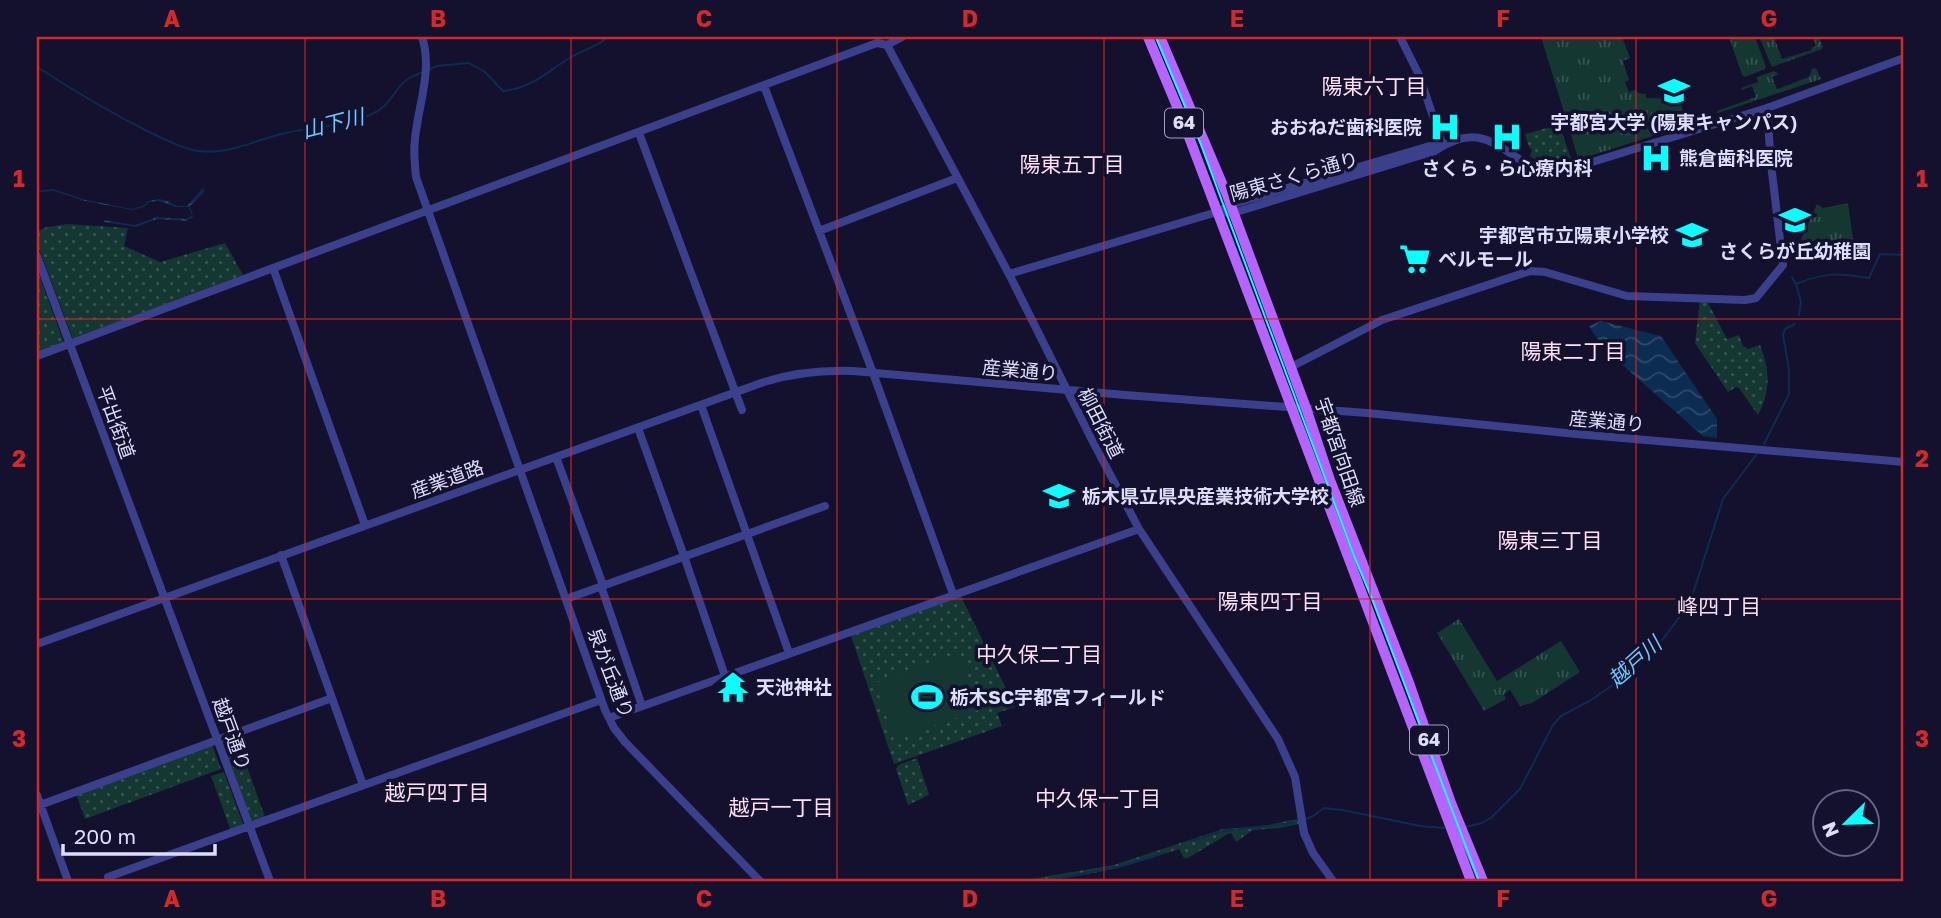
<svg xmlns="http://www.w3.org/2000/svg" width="1941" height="918" viewBox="0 0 1941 918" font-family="'Golos Text','Noto Sans JP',sans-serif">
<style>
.grass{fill:url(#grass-tufts)}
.park{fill:url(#park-dots)}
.garden{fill:#143732}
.water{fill:url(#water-waves)}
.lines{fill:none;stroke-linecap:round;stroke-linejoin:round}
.stream{stroke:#0c2c51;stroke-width:2}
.minor{stroke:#3b408d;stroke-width:8}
.major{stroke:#b564ff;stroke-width:10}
.tram{stroke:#09fffe;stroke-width:2}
.grid{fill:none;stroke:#d62828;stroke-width:2;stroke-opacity:0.55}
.labels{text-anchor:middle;stroke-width:7;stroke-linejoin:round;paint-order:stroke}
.shield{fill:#13112d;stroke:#a0a0c0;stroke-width:2}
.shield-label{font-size:18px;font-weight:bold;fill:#ddf}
.poi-label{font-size:19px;font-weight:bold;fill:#ddf;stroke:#13112d;text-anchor:start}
.street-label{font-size:19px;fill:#ddf;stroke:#13112d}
.neighbourhood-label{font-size:21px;fill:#ffdff7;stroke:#13112d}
.water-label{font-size:21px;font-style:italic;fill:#6bcaff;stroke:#13112d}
.neatline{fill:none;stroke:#d62828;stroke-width:2.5}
.grid-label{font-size:23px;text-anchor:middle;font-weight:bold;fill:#d62828}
</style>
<defs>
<pattern id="grass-tufts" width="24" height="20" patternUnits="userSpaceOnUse" patternTransform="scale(1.75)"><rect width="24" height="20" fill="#143732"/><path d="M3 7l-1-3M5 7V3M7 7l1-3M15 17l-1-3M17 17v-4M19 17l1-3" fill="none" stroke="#365451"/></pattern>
<pattern id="park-dots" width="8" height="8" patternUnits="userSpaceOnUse" patternTransform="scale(1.75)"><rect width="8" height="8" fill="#143732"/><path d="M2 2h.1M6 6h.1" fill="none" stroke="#365451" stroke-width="1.8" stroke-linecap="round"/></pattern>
<pattern id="water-waves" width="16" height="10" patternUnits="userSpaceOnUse" patternTransform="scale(1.75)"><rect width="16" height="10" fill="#0c2c51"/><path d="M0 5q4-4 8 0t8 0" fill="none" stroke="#2f4a6b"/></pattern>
</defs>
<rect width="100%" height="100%" fill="#13112d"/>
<path class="grass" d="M1541 37H1622L1630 58 1623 61 1629 80 1625 82 1629 92 1635 90 1638 93 1646 94V98L1676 99V94H1682L1683 98 1680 102 1684 113 1668 119 1672 130 1580 159 1578 158Z
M1729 37H1755L1766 67 1765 69 1745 77 1742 75Z
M1759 37H1774L1782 59 1812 50 1811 48 1816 46 1813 37H1819L1823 47 1822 49 1772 67Z
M1816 68 1821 79 1718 113 1717 111 1756 97 1752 86 1742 90 1741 88 1758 82 1757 77 1774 71 1779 74 1772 77 1777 89 1809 77 1812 69Z
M1848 203 1854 246 1825 240 1800 242 1817 204 1823 208Z
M1459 619 1497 681 1561 641 1580 672 1532 703 1520 706 1510 690 1504 694 1506 699 1484 711 1437 633Z"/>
<path class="park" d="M1558 125 1560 126 1571 159 1569 162C1555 166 1542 166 1530 156L1532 150 1529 147 1525 134Z
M68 224 128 228 124 246 160 262 225 243 243 275 73 339 37 243V231L47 227Z
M37 269 64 343 37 353Z
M1700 300 1707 301 1727 339 1739 335 1743 346 1748 349 1760 345C1770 371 1771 390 1758 415L1739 388 1736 387 1728 392 1695 343Z
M960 594 1015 707 997 713 1002 726 894 764 850 633Z
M236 736 265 817 253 821 251 820 223 745 225 740Z
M210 745 213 747 221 769 85 819 76 794Z
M917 758 929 795 908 805 896 769 898 765Z
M224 772 243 824 231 831 211 776Z
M1297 819 1299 824 1279 828 1253 830 1236 842 1231 833 1228 834 1188 858H1184L1179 849C1126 867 1075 881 1019 881L1114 865 1223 829 1263 826Z"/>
<path class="garden" d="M960 653 979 710 894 740 875 683Z"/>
<path class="water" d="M203 188 204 192 190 206 193 217 186 221 157 219 136 227 104 222V220L135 225 157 217 185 219 192 216 189 207H176L159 201 149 202 144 207 132 210 85 201 54 191 37 192V191L53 189 86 200 132 209 143 206 148 201 159 199 168 201 177 206H187Z
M1601 321 1661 336 1717 419V438L1703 436 1611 355 1600 343 1589 326Z"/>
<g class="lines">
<path class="stream" d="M37 67C74 91 113 114 153 134 167 140 182 149 198 151 227 155 254 141 281 134 310 127 343 127 370 115 392 106 392 90 408 79 412 76 418 74 423 72
M428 70 437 66 469 63 485 72 503 91C534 88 548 70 573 56 586 49 598 46 608 37
M1792 277 1795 283
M1799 315 1801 302 1796 284C1826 272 1837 273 1869 278L1880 254 1904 255
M1764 444 1789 394V370L1783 335 1785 329 1795 324
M1306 819 1313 816 1324 808 1342 810 1420 826 1444 828
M1466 827 1482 823 1492 817 1520 789 1553 725 1561 716 1591 700 1617 682 1638 666 1657 647 1690 603 1723 499 1756 455
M1191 841 1223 831 1293 823
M1040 881 1119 867 1164 853"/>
<path class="minor" d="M422 37C433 70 418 106 415 139 413 152 415 164 416 177L605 710 614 728 625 742 760 881
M1400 37 1419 75 1443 146
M887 45 1010 276 1094 444 1139 529 1278 739 1295 777 1304 833 1313 853 1333 881
M764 86 873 373 953 594
M639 133 742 410
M1217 212 1233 213 1435 151C1494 110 1509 174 1560 172L1767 108 1904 58
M819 231 957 178
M37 256 270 881
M273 268 365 525
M1009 274 1217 212 1230 205 1433 145 1442 146
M37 356 877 43 887 45 902 37
M1291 367 1382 320 1530 271 1545 272 1627 296 1745 300 1756 298 1783 265 1771 164 1767 108
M701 405 789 653
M638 428 684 556 725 676
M556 457 603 585
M281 555 363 785
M601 586 642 706
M566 599 825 506
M37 644 764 382C793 373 822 370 853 371L1125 395 1367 413 1576 434 1904 462
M609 718 1139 529
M37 795 68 881
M40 805 332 698
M108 877 601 700"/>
<path class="major" d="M1148 37 1181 116 1471 881
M1160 37 1227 195 1306 408 1330 480 1408 680 1451 803 1483 881"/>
<path class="tram" d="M1156 37 1200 142 1354 556 1373 601 1479 881"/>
</g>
<path class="grid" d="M305 37V881M571 37V881M837 37V881M1104 37V881M1370 37V881M1636 37V881M37 319H1904M37 599H1904"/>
<defs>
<symbol id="university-bare" viewBox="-9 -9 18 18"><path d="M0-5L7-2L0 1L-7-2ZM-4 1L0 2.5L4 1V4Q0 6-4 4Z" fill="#09fffe" stroke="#13112d" stroke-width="2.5" paint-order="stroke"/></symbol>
<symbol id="hospital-bare" viewBox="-9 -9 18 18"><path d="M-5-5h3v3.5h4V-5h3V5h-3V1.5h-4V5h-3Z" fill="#09fffe" stroke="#13112d" stroke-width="2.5" paint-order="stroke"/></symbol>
<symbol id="school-bare" viewBox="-9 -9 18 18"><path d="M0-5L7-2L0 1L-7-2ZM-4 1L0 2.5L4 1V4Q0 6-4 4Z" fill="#09fffe" stroke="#13112d" stroke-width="2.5" paint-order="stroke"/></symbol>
<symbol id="supermarket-bare" viewBox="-9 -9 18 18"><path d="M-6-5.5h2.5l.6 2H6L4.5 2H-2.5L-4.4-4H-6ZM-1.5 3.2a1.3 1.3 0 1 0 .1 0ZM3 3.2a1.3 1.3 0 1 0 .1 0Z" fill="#09fffe" stroke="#13112d" stroke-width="2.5" paint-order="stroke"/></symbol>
<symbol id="temple-bare" viewBox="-9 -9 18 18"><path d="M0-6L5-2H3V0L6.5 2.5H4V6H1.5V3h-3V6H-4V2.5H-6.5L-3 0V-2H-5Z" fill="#09fffe" stroke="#13112d" stroke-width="2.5" paint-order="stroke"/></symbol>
<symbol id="stadium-bare" viewBox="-9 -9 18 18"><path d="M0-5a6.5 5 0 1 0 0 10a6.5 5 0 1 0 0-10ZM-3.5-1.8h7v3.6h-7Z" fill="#09fffe" stroke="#13112d" stroke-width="2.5" paint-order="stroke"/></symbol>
</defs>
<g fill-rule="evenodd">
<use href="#university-bare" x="1652" y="69" width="44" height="44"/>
<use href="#hospital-bare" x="1423" y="105" width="44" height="44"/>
<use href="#hospital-bare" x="1485" y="115" width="44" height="44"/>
<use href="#hospital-bare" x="1634" y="136" width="44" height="44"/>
<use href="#school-bare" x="1773" y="198" width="44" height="44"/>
<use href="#school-bare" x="1670" y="213" width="44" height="44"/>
<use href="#supermarket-bare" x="1393" y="237" width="44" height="44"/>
<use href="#university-bare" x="1037" y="474" width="44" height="44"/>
<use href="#temple-bare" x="711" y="665" width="44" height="44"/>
<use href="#stadium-bare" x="905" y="675" width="44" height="44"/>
</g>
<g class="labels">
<g class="shield">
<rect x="1165" y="108.5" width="38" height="29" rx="5"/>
<rect x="1410" y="725.5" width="38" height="29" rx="5"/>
</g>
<g class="shield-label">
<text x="1184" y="129">64</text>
<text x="1429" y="746">64</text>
</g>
<g class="poi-label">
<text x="1674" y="129" text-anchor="middle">宇都宮大学 (陽東キャンパス)</text>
<text x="1422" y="134" text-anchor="end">おおねだ歯科医院</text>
<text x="1679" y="165">熊倉歯科医院</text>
<text x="1507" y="175" text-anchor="middle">さくら・ら心療内科</text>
<text x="1669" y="242" text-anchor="end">宇都宮市立陽東小学校</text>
<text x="1795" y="258" text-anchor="middle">さくらが丘幼稚園</text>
<text x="1438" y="266">ベルモール</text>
<text x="1082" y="503">栃木県立県央産業技術大学校</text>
<text x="756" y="694">天池神社</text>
<text x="950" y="704">栃木SC宇都宮フィールド</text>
</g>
<g class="street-label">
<text transform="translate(1294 176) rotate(-16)" y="7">陽東さくら通り</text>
<text transform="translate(1020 370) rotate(5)" y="7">産業通り</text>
<text transform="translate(1607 421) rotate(5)" y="7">産業通り</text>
<text transform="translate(116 422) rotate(70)" y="7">平出街道</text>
<text transform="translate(1101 423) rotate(63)" y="7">柳田街道</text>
<text transform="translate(1340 452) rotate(71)" y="7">宇都宮向田線</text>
<text transform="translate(447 479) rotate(-20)" y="7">産業道路</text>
<text transform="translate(611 673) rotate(69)" y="7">泉が丘通り</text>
<text transform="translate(232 734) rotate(70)" y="7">越戸通り</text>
</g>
<g class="neighbourhood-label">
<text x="1374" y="94">陽東六丁目</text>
<text x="1072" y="172">陽東五丁目</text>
<text x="1573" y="359">陽東二丁目</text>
<text x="1550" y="548">陽東三丁目</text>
<text x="1270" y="609">陽東四丁目</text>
<text x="1719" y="614">峰四丁目</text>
<text x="1039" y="662">中久保二丁目</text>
<text x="437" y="800">越戸四丁目</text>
<text x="1098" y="806">中久保一丁目</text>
<text x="781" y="815">越戸一丁目</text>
</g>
<g class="water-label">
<text transform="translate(333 124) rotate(-14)" y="7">山下川</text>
<text transform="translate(1635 662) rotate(-42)" y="7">越戸川</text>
</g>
</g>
<rect width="1941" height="918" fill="none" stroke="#13112d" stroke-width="77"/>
<g transform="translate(1846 823) rotate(247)"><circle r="33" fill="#13112d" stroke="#646381" stroke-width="2"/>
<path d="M0-5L12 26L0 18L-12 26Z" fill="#09fffe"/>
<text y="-10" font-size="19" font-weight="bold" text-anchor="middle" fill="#ddddff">N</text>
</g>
<path d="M63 844v10h152v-10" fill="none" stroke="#ddddff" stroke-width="3.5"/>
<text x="74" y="844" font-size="21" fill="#ddddff" stroke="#13112d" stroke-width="5" paint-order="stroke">200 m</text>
<rect x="38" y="38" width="1864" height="842" class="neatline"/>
<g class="grid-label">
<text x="172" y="27">A</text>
<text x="438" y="27">B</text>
<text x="704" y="27">C</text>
<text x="970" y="27">D</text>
<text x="1237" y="27">E</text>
<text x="1503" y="27">F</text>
<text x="1769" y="27">G</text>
<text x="19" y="187">1</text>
<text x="1922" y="187">1</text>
<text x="19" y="467">2</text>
<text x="1922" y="467">2</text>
<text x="19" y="747">3</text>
<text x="1922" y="747">3</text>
<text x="172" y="907">A</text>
<text x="438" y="907">B</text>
<text x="704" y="907">C</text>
<text x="970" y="907">D</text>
<text x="1237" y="907">E</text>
<text x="1503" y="907">F</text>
<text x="1769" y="907">G</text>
</g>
</svg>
